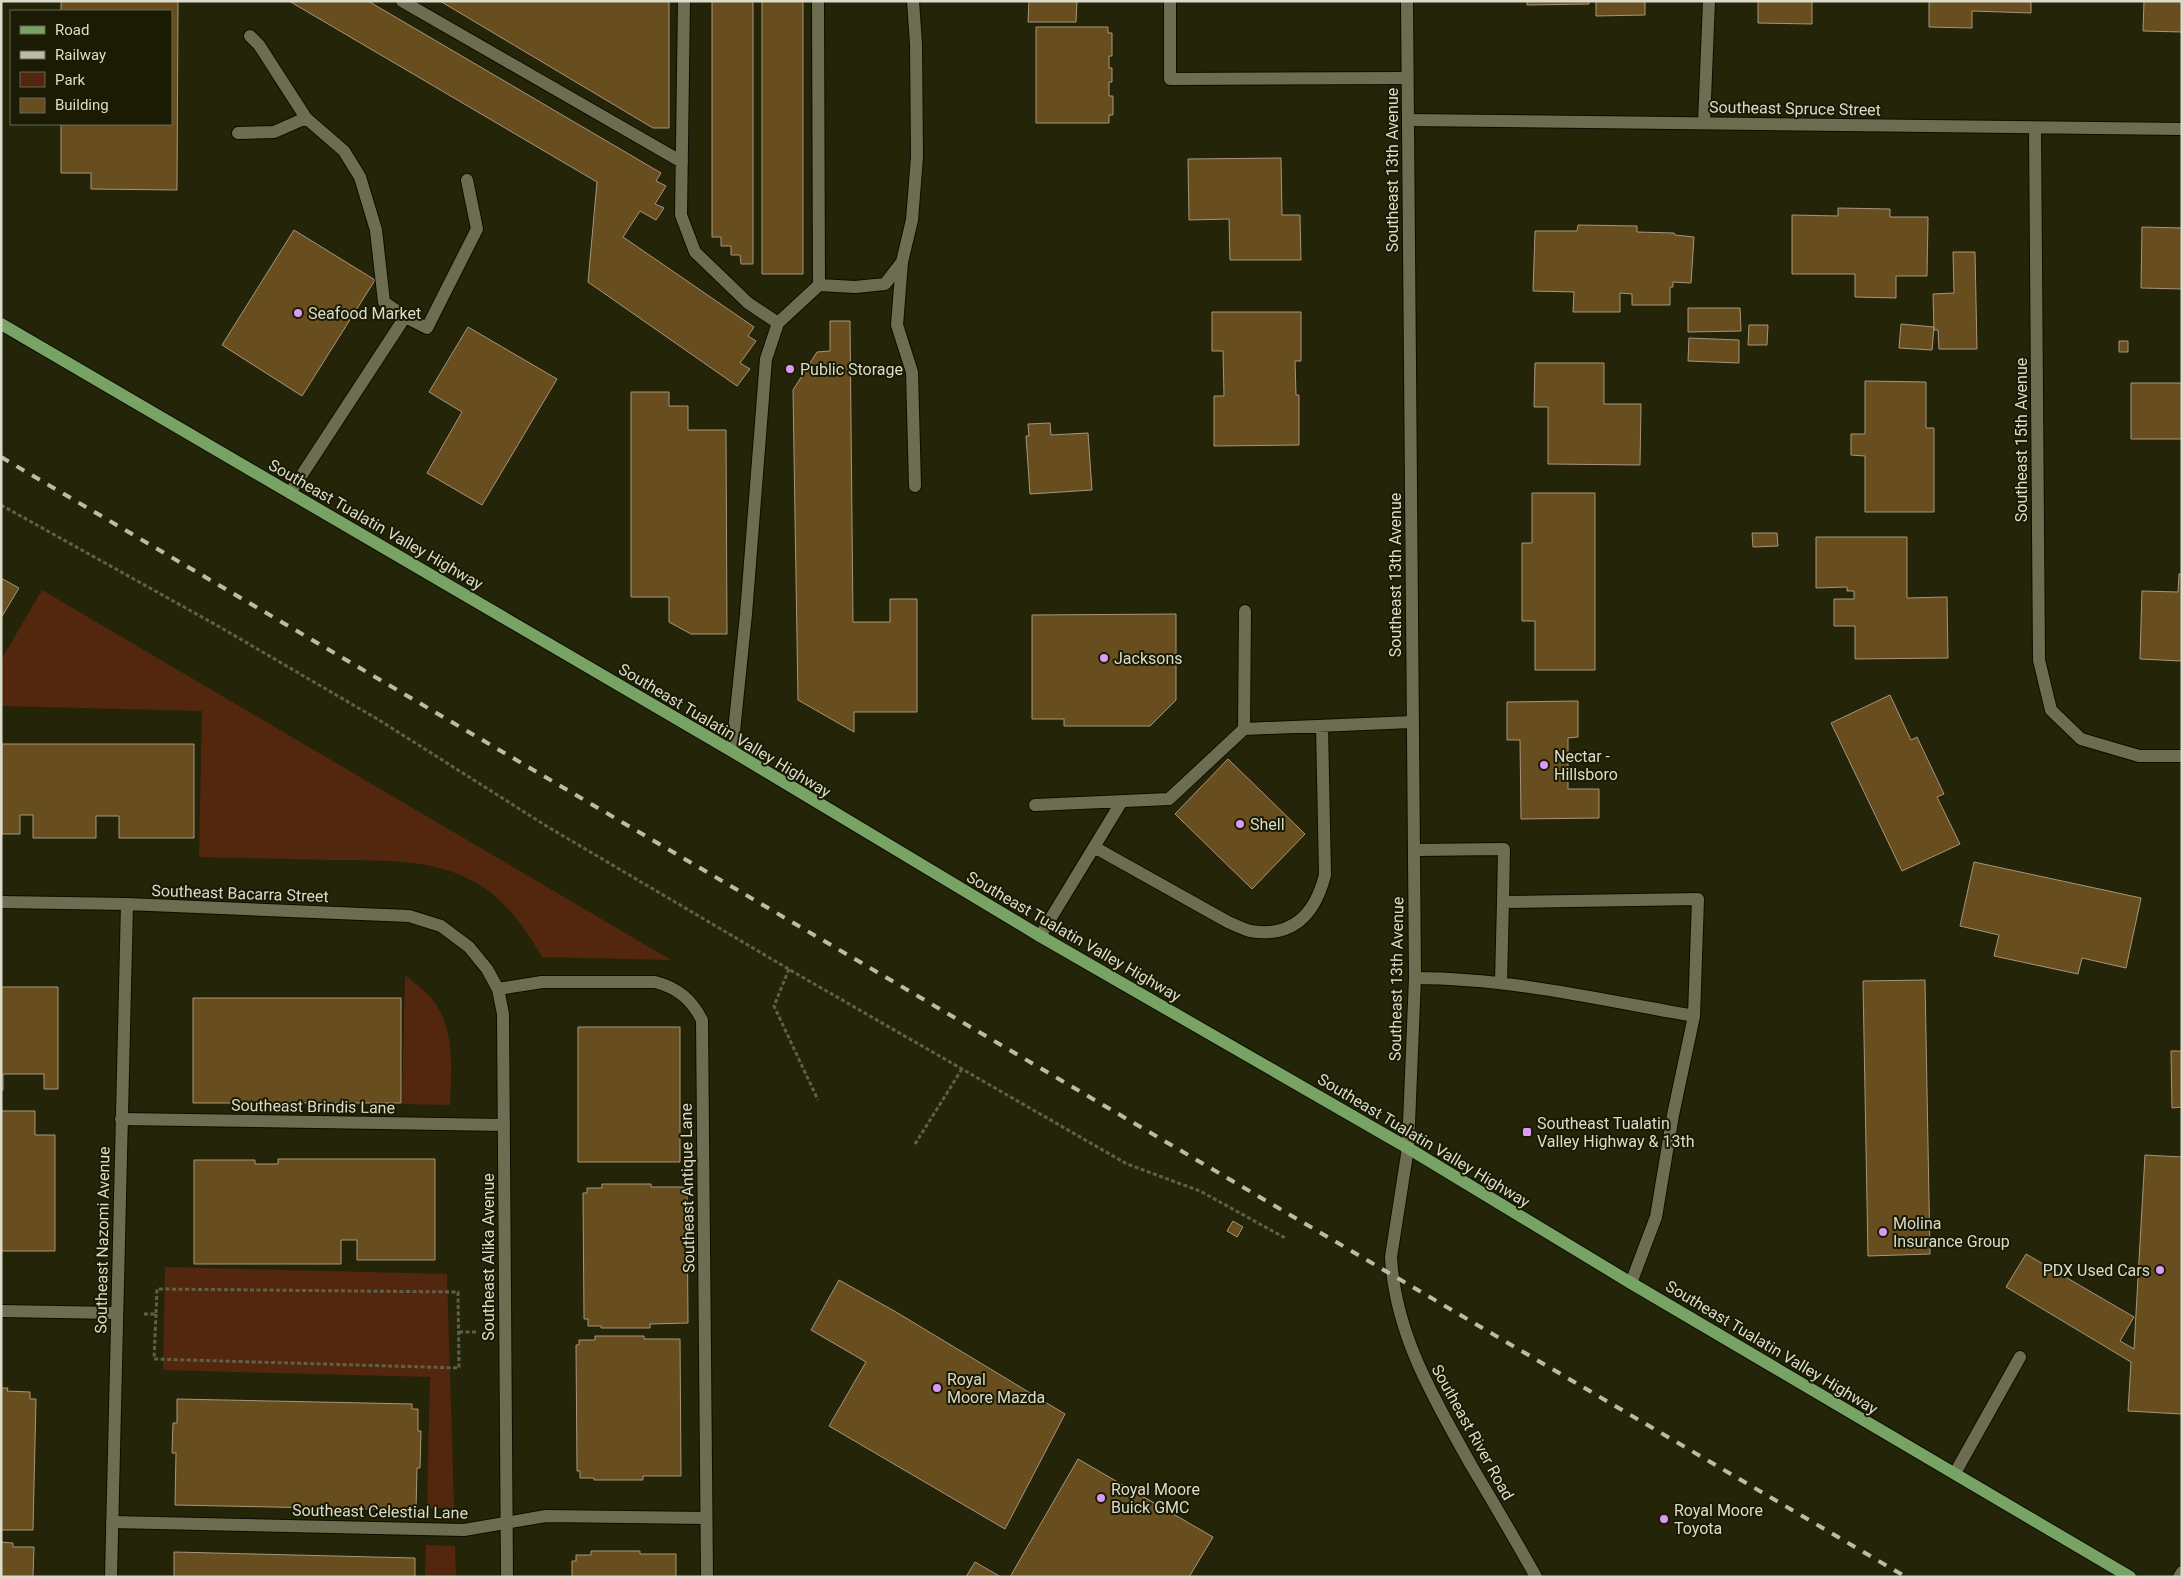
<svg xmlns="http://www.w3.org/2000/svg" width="2183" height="1578" viewBox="0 0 2183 1578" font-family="Roboto,sans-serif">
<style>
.green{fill:#53270e}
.building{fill:#684e1f;stroke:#a7957b}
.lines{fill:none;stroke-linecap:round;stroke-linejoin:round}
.service-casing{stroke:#0d0d00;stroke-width:14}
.minor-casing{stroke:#0d0d00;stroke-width:14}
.tertiary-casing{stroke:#0d0d00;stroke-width:14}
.secondary-casing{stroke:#0d0d00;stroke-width:14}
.primary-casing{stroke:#0d0d00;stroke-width:14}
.path{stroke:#606049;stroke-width:3;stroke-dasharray:4 2.5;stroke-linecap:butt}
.service{stroke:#6d6e51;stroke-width:12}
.minor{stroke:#6d6e51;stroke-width:12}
.tertiary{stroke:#6d6e51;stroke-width:12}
.secondary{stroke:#6d6e51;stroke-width:12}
.primary{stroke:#77a364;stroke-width:12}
.rail{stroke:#babba9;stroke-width:4;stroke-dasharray:9 9;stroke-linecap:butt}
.poi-dot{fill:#da9af6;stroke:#1a1b02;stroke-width:2}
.labels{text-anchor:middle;stroke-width:4;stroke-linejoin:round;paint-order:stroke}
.street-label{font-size:16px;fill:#dbdccc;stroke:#1a1b02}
.poi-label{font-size:16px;fill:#dbdccc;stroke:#1a1b02;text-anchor:start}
</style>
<rect width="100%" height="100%" fill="#242409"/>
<path class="green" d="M42 590 671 960 542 957C524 926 504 897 471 880 427 857 376 861 328 860 285 859 242 858 199 857L202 711 1 706V660Z
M405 975C414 983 425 990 432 999 456 1029 451 1070 450 1105L402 1104Z
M165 1267 447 1274 454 1508H427L430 1377 163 1370Z
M426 1545 455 1546 456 1577H425Z"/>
<path class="building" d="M61 1H178L177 190 91 189V173H61V124H171V11H61Z
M289 1H368L661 173 656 181 666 186 655 204 664 208 656 220 640 211 623 237 754 327 748 336 756 341 740 363 750 369 737 386 588 282 597 182Z
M440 1H669V128H653Z
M712 1H753V264H741L740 255H731V246H721V237H712Z
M762 1H803V274H762Z
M1029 1H1077L1076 22H1028Z
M1527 1H1589V4L1527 5Z
M1596 1H1645V15L1596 16Z
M1758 1H1812V24L1758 23Z
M1929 1H2031V13L1972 11V28L1929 27Z
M2144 1H2182V32L2143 31Z
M1036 27H1108V33H1112V56H1109V68H1112V82H1109V96H1113V115H1109V123H1036Z
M1281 158 1282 215H1300L1301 260H1230L1229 219 1189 220 1188 159Z
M1838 208 1890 209V217H1928L1927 276H1896V298L1855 297V274H1792V215L1838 216Z
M1578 225 1637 226V232L1674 233 1675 235 1694 237 1691 283 1673 282V287H1670V305H1632V294L1620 293V312H1573L1574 292 1533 291 1535 231H1577Z
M2142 227 2182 228V289L2141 288Z
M294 230 375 280 302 396 222 345Z
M1953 252H1975L1977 349H1939L1938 330H1934L1933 294 1954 293Z
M1688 308H1740L1741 331 1688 332Z
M1212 312H1301V361H1295L1296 395H1299V445L1214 446V396H1224L1223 351H1212Z
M830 321H850L853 622H890V599H917V712H854V732L798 700 793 390 817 352 830 351Z
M1901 324 1934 327 1932 350 1899 348Z
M1749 325H1768L1767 345H1748Z
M468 327 557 379 482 505 427 473 462 412 429 392Z
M1689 338 1739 340V363L1688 361Z
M2119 341H2128V352H2119Z
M1535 363H1604V404H1641L1640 465 1548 464V407H1534Z
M1865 381 1926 382V428H1934V512H1865V456L1851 455V434H1865Z
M2131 383H2182V439H2131Z
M631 392H669V406H688V430H726L727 634H691L669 622V597H631Z
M1050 423 1051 435 1088 433 1092 490 1030 494 1026 436H1029L1028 424Z
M1532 493H1595V670H1535V621H1522V543H1532Z
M1752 533H1777L1778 546 1753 547Z
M1816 537H1907V598L1947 597 1948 658 1855 659V626H1834V599H1854V591H1847V587L1816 588Z
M2179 574H2182V661L2140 659 2142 591 2178 592Z
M1 578 19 588 1 618Z
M1176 614V700L1150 726H1064V719H1032V615Z
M1890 695 1911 740 1917 737 1944 794 1937 797 1960 844 1902 871 1831 723Z
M1578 701V737L1568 738V789H1599V818L1521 819 1520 740H1507V702Z
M2 744H194V838H119V816H96V838H33V815H20V834H2Z
M1228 759 1305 834 1252 889 1175 814Z
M1974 862 2141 898 2126 968 2082 958 2078 974 1994 956 1999 935 1960 926Z
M1925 980 1930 1254 1868 1256 1863 981Z
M1 987H58V1089H44V1074H3V1090H1Z
M193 998H401V1103H193Z
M578 1027H680V1162H578Z
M2171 1051H2182V1107L2172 1108Z
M1 1111H35V1135H55V1251H1Z
M2145 1155 2182 1157V1414L2128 1411 2131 1362 2006 1287 2026 1254 2134 1317 2120 1341 2134 1349Z
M278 1159H435V1260H357V1240H341V1264H194V1160H255V1164H278Z
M602 1184H651V1187H687L688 1323 650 1324V1328H601V1326H588V1319H584L583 1193H587V1188H602Z
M1233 1221 1243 1227 1237 1237 1227 1231Z
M839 1280 896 1312 1065 1414 1005 1529 829 1426 866 1362 811 1330Z
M595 1336H644V1339H680L681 1476H643V1480H594V1478H580V1471H577L576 1345H579V1340H595Z
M1 1388H8L7 1391 30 1392V1399H36L33 1530H1Z
M177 1399 412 1404V1409H418V1431H421L420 1468H417L416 1510 175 1505 176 1453H172L173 1423H177Z
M1078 1459 1213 1537 1189 1577H1010Z
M1 1542 13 1543V1547H34L33 1577H1Z
M591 1551H640V1554H676V1577H572V1561H576V1555H591Z
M174 1552 415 1558V1577H174Z
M975 1562 1001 1577H966Z"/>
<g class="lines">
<defs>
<path id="service" d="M402 1 682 162
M684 1 681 215 695 252 748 303 778 323
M1170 1V79L1407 78
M250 36 259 45 306 118 344 151 360 177 376 230 384 302 405 317
M1704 123 1709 1
M238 133 274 132 306 118
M902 262 897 325 912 372 915 486
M819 285 855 287 885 284 902 262 912 220 917 157 916 44 913 1
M290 493 405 317 427 328 477 229 467 180
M1244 729 1412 722
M732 751 746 614 766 359 778 323 819 285 818 1
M1035 805 1169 799 1244 729 1245 611
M1094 847 1228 922C1235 925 1243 929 1250 931 1293 938 1315 914 1325 875L1322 726
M1414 850 1504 849 1503 902 1698 899 1694 1016 1673 1115 1656 1217 1631 1283
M1040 936 1122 801
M1415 978C1509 978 1602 1000 1694 1016
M1501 982 1503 902
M498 989 542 982H655C678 988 691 999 702 1020L707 1577
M121 1119 504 1125
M1955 1473 2020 1357
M112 1522 464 1530 546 1516 706 1518
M2179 1577 2182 1572"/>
<path id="minor" d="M1408 120 2182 129
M2035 128 2039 660 2051 710 2081 739 2139 756H2182
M1 902 127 904 409 916 441 926 469 947 487 969 498 989 503 1014 507 1577
M1 1311 116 1313
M111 1577 127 904"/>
<path id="tertiary" d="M1407 1 1415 978 1408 1148"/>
<path id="secondary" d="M1408 1148 1391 1257C1395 1334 1434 1399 1471 1465 1493 1502 1515 1539 1536 1577"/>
<path id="primary" d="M1 324 732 751 1040 936 1408 1148 1631 1283 2130 1577"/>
</defs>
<use href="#service" class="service-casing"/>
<use href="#minor" class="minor-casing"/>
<use href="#tertiary" class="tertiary-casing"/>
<use href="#secondary" class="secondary-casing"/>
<use href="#primary" class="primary-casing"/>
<path class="path" d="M1 505 218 626 379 720 548 827 797 974 1127 1164 1200 1191 1287 1239
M789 969 774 1006 818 1100
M915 1144 962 1069
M144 1314H156L157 1289 458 1292 459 1368 154 1359 156 1314
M459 1332H478"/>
<use href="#service" class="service"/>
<use href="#minor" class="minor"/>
<use href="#tertiary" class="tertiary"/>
<use href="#secondary" class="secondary"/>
<use href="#primary" class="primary"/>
<path class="rail" d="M1 457 1906 1577"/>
</g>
<g class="poi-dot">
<circle cx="298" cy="313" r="5"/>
<circle cx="790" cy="369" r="5"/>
<circle cx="1104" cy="658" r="5"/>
<circle cx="1544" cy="765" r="5"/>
<circle cx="1240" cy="824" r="5"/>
<rect x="1522" y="1127" width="10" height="10" rx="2.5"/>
<circle cx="1883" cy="1232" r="5"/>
<circle cx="2160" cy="1270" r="5"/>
<circle cx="937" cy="1388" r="5"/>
<circle cx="1101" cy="1498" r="5"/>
<circle cx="1664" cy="1519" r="5"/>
</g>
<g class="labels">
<g class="street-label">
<text transform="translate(1795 108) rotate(1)" y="6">Southeast Spruce Street</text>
<text transform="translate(1392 170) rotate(-90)" y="6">Southeast 13th Avenue</text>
<text transform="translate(2021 440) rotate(-90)" y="6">Southeast 15th Avenue</text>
<text transform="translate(376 524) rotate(30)" y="6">Southeast Tualatin Valley Highway</text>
<text transform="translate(1395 575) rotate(-90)" y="6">Southeast 13th Avenue</text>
<text transform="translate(725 730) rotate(31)" y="6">Southeast Tualatin Valley Highway</text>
<text transform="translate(240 893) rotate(2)" y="6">Southeast Bacarra Street</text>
<text transform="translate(1074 936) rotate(30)" y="6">Southeast Tualatin Valley Highway</text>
<text transform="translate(1396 979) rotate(-89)" y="6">Southeast 13th Avenue</text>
<text transform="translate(313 1106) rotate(1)" y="6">Southeast Brindis Lane</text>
<text transform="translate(1424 1140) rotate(31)" y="6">Southeast Tualatin Valley Highway</text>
<text transform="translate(687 1188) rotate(-91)" y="6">Southeast Antique Lane</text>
<text transform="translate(102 1240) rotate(-89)" y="6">Southeast Nazomi Avenue</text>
<text transform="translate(488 1257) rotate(-90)" y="6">Southeast Alika Avenue</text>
<text transform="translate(1772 1347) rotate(31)" y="6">Southeast Tualatin Valley Highway</text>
<text transform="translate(1473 1432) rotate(61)" y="6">Southeast River Road</text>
<text transform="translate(380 1511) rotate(1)" y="6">Southeast Celestial Lane</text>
</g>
<g class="poi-label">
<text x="308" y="319">Seafood Market</text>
<text x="800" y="375">Public Storage</text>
<text x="1114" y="664">Jacksons</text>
<text x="1554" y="762">Nectar -<tspan x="1554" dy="18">Hillsboro</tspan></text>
<text x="1250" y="830">Shell</text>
<text x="1537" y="1129">Southeast Tualatin<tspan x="1537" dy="18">Valley Highway &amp; 13th</tspan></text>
<text x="1893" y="1229">Molina<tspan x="1893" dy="18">Insurance Group</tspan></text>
<text x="2150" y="1276" text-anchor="end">PDX Used Cars</text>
<text x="947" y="1385">Royal<tspan x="947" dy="18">Moore Mazda</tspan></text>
<text x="1111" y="1495">Royal Moore<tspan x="1111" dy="18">Buick GMC</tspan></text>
<text x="1674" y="1516">Royal Moore<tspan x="1674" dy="18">Toyota</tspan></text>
</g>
</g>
<rect width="2183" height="1578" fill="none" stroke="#dbdccc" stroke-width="5"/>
<rect x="10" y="10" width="162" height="115" fill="#1a1b02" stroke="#676853"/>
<rect x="20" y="26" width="25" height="8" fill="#77a364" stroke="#676853"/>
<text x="55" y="35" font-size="15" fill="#dbdccc">Road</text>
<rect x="20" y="51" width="25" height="8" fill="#babba9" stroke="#676853"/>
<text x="55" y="60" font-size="15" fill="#dbdccc">Railway</text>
<rect x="20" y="72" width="25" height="15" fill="#53270e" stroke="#676853"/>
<text x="55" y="85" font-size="15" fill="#dbdccc">Park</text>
<rect x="20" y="98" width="25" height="15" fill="#684e1f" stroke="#676853"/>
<text x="55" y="110" font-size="15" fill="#dbdccc">Building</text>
</svg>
